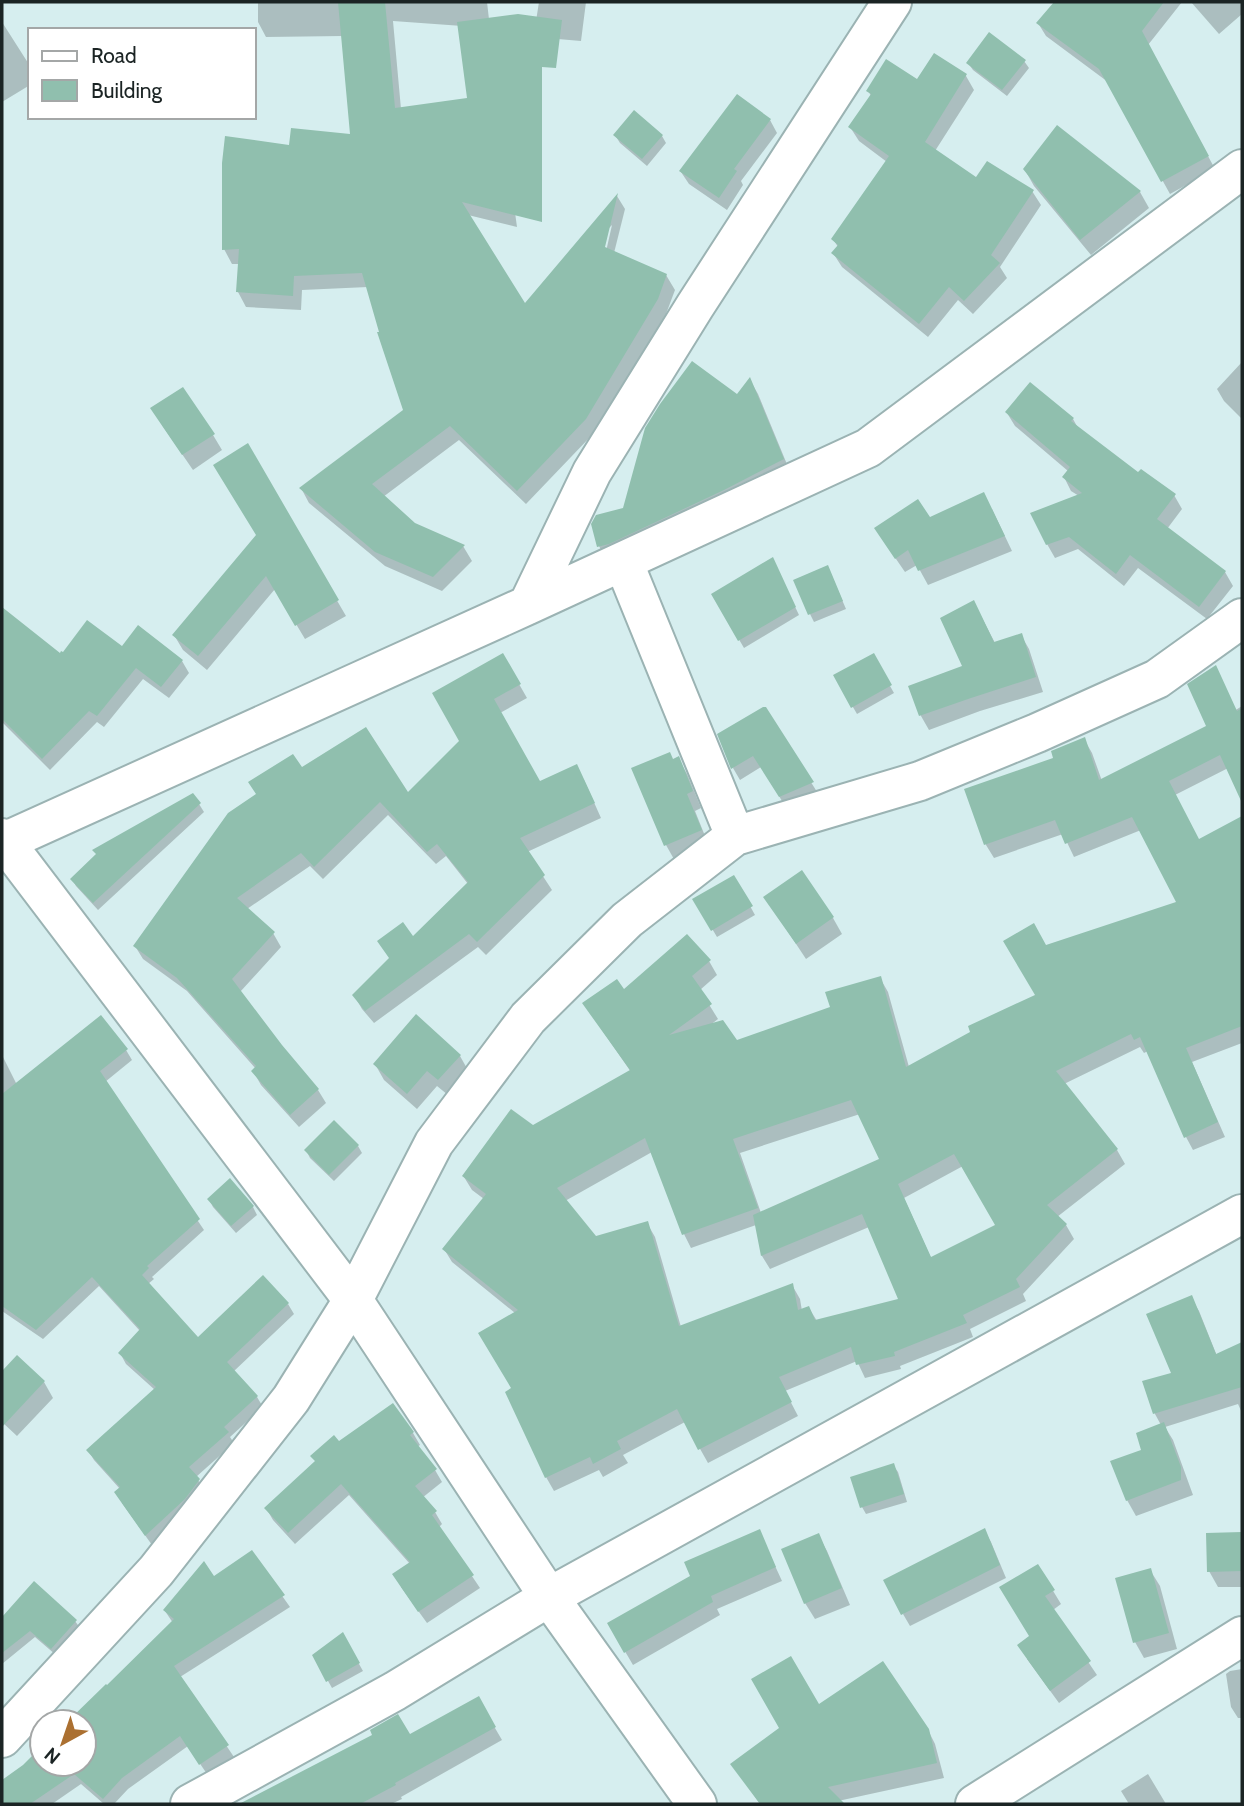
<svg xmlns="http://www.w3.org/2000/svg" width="1244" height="1806" viewBox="0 0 1244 1806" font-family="Cabin,sans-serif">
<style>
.shadow{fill:#0003;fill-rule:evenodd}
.building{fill:#90bfae;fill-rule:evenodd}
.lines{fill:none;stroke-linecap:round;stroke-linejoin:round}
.minor-casing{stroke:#9bb3b3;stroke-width:42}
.minor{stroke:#fff;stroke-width:38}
</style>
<rect width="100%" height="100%" fill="#d6eeef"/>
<path class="shadow" d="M258 2H487L490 28 393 21 401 109 501 111 517 227 468 215 525 306 617 196 625 209 614 253 666 275 675 290 666 314 593 434 526 504 459 440 383 497 414 524 463 546 472 561 442 591 385 566 309 503 301 488 405 411 368 287 302 290 301 310 246 307 238 292 240 264H232L224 249 291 147 352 136 343 36 266 37 258 22ZM612 225 605 256 601 255 607 230Z
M539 2H586L581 41 546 38 536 21Z
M1057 2H1182L1148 45 1215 169 1170 194 1108 82 1046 36 1038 23Z
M1191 2H1242V14L1219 34Z
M2 22 30 66V85L2 102Z
M935 55 966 76 974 90 935 151 977 180 1032 191 1041 205 1000 267 1007 278 973 314 958 300 928 337 842 267 833 253 838 247 833 239 887 162 859 141 850 127 872 97 868 91 918 81Z
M1024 61 1029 68 1007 96 973 70 968 63Z
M770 120 777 133 741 181 743 185 727 210 689 184 681 172Z
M1057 127 1140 192 1149 208 1091 255 1034 186 1025 170Z
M615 135 662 136 666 143 647 166 620 143Z
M1242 362V419L1224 401 1217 389Z
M750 380 758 394 791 474 607 561 599 546 625 510 738 396Z
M1007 413 1073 419 1078 428 1139 475 1174 495 1182 509 1167 529 1225 572 1233 586 1207 619 1138 568 1124 586 1078 549 1055 558 1047 544 1079 496 1071 491 1064 477 1068 471 1015 426Z
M162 425 213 435 222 450 193 470Z
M247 446 346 616 305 639 275 589 207 670 183 650 174 635 258 535Z
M992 509 1012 551 928 585 917 565 905 572 885 543 929 519Z
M776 567 799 615 744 648 713 595Z
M828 567 846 609 814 622 810 614Z
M6 613 60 655 122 649 182 661 189 673 169 698 143 679 104 727 97 722 50 770 2 722V617Z
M981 616 995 643 1021 635 1029 649 1043 692 980 711 929 730 921 716 910 687 964 667Z
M503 656 527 698 500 713 540 783 584 780 601 818 527 852 552 890 486 955 478 947 374 1023 362 1009 354 995 468 884 446 856 436 864 388 815 323 879 310 866 247 909 273 933 281 947 240 992 281 1046 318 1090 326 1103 299 1127 261 1085 253 1071 256 1069 187 991 143 959 135 946 301 769 407 795 461 741Z
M873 656 894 693 857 714 835 676Z
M1242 706V761L1175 795 1199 841 1242 818V1043L1192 1062 1225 1137 1193 1150 1186 1137 1148 1051 1144 1053 1140 1047 1064 1084 1117 1150 1125 1164 1057 1217 1066 1225 1074 1239 1023 1294 1026 1301 970 1329 973 1337 900 1366 901 1369 865 1378 857 1361 785 1391 798 1416 708 1463 685 1422 623 1455 628 1463 603 1477 599 1470 554 1491 546 1477 515 1313 452 1262 444 1249 484 1199 472 1190 464 1177 533 1127 631 1072 593 1017 624 992 709 961 717 975 700 990 718 1019 709 1026 736 1042 832 1008 880 978 888 992 909 1067 1037 996 1045 947 1179 903 1141 830 1074 857 1063 834 994 858 986 845 966 790 1056 759 1084 739 1092 753 1102 781 1209 727ZM860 1114 881 1160 761 1213 740 1153ZM652 1152 684 1234 691 1248 756 1225 762 1256 770 1269 869 1227 900 1301 817 1321 809 1308 802 1311 800 1299 792 1285 681 1327 655 1237 647 1223 595 1238 565 1201ZM963 1166 998 1226 931 1258 904 1198Z
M765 709 819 795 787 809 761 767 740 780 733 768Z
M678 758 687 774 701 808 695 811 709 846 675 861 666 845 673 761Z
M199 804 204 812 98 910 76 886 72 879 97 856Z
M734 877 755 915 717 937 695 900Z
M765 897 833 918 842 934 806 959Z
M126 1050 132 1060 105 1082 204 1230 152 1277 154 1279 148 1284 197 1340 288 1304 294 1314 233 1372 257 1397 263 1407 230 1437 234 1443 196 1477 205 1491 190 1509 152 1545 122 1503 120 1489 94 1460 88 1450 155 1390 126 1364 120 1353 140 1331 99 1286 43 1339 2 1311V1189L4 1186 2 1181V1055L17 1085Z
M460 1056 469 1072 448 1095 437 1086 417 1109 384 1080 375 1064Z
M358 1146 362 1153 334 1181 310 1158 306 1150Z
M209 1199 253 1207 257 1215 236 1233 213 1207Z
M1191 1298 1199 1311 1217 1356 1242 1344V1413L1238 1404 1165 1427 1173 1440 1193 1495 1136 1516 1127 1500 1144 1451 1161 1425 1155 1414 1144 1382 1173 1374Z
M18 1357 44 1382 53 1398 17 1436 2 1422V1374Z
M393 1405 413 1433 420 1445 417 1447 435 1470 442 1482 422 1498 435 1512 442 1524 439 1527 480 1588 427 1623 401 1587 410 1564 349 1495 295 1544 273 1520 266 1508 316 1462 312 1456 339 1443Z
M893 1465 898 1472 907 1502 866 1514 862 1507Z
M984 1530 991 1542 1006 1578 910 1626 903 1614Z
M759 1531 782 1581 717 1609 720 1615 633 1665 609 1624 693 1576Z
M1208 1534H1242V1587H1218L1209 1571Z
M818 1535 827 1551 850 1605 815 1619 805 1603Z
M251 1552 290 1607 180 1677 234 1757 207 1774 188 1746 128 1789 114 1804H104L81 1784 52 1804H2V1783L24 1766 42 1749V1764H84V1722H70L173 1623 165 1611Z
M1038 1566 1061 1604 1053 1610 1097 1675 1059 1703 1027 1659 1031 1637Z
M1150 1570 1160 1586 1177 1649 1144 1658 1135 1642Z
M2 1619 75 1621 80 1628 56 1655 35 1637 2 1664Z
M342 1634 363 1671 332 1688 314 1656Z
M1242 1669V1718H1238L1231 1707 1226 1674 1230 1671Z
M478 1699 502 1740 401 1797 402 1799 391 1804 274 1803 409 1737Z
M818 1706 927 1728 935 1744 944 1778 838 1801 842 1804H760L732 1764Z
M1148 1774 1166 1804H1129L1121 1791Z"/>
<path class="building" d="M338 2H385L395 108 467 98 457 22 518 14 562 20 556 68 542 67V222L462 202 525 303 618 193 605 247 667 274 658 299 586 419 517 491 450 426 372 484 415 523 465 545 433 577 375 552 299 488 403 410 377 332H379L362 273 294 276 293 296 236 292 239 249 222 250V163L225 136 289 145 291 128 350 134Z
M1054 2H1164L1142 31 1209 156 1161 182 1099 69 1036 23Z
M989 32 1026 60 1002 90 966 63Z
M934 53 967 74 925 142 976 177 987 161 1034 190 991 255 1000 263 964 301 949 287 919 324 831 253 838 245 831 239 889 156 848 127 871 94 866 91 886 59 917 79Z
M737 94 771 119 734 169 737 171 719 198 679 171Z
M634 110 663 135 642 159 613 135Z
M1057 125 1141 191 1080 240 1023 169Z
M692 361 737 394 750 377 784 459 724 490 609 544 597 547 591 524 596 515 623 508 645 428 660 404Z
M1030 382 1074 418 1071 421 1138 472 1141 469 1176 494 1157 519 1226 571 1199 607 1130 555 1116 574 1069 537 1046 545 1030 513 1082 493 1062 477 1070 467 1005 412Z
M183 387 215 434 182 455 150 408Z
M248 443 339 600 295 626 266 576 198 656 172 635 256 535 213 465Z
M984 492 1005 536 918 571 908 550 895 559 874 528 918 499 930 517Z
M773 557 796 607 738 641 711 594Z
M828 565 843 601 808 615 793 580Z
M974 600 994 642 1022 633 1036 677 971 698 919 716 908 686 962 666 940 618Z
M2 607 60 653 61 651 63 652 87 620 122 646 138 625 183 660 161 687 136 668 97 716 89 711 42 759 2 719Z
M503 653 521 684 494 699 540 781 577 764 595 803 520 838 545 875 477 942 469 934 365 1011 352 995 389 958 377 941 403 922 413 936 468 882 437 844 427 852 380 802 314 867 301 853 237 898 275 932 232 979 282 1045 319 1089 290 1115 251 1071 256 1066 177 978 133 946 228 813 256 794 248 782 293 754 302 767 366 727 408 792 459 741 432 693Z
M874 653 892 685 851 708 833 675Z
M1216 665 1237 711 1242 708V803L1220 755 1169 781 1199 839 1242 816V1026L1186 1048 1218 1122 1184 1138 1140 1037 1134 1040 1131 1034 1056 1071 1118 1149 1047 1205 1067 1224 1016 1279 1020 1287 963 1315 967 1323 894 1352 895 1356 856 1365 851 1347 779 1377 792 1402 698 1450 677 1409 617 1441 621 1449 593 1464 590 1457 545 1478 505 1392 511 1388 478 1333 518 1310 442 1249 486 1194 462 1176 511 1109 533 1125 630 1070 582 1003 617 979 624 989 687 934 711 960 692 976 712 1004 669 1035 723 1020 737 1040 830 1007 825 992 881 976 906 1067 970 1032 968 1026 1035 995 1003 941 1034 923 1046 945 1176 902 1132 817 1065 844 1055 820 984 845 964 789 1053 758 1051 751 1085 737 1099 780 1206 726 1187 684ZM851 1100 879 1159 753 1215 761 1256 862 1214 898 1299 815 1320 809 1306 798 1310 793 1283 679 1326 648 1221 596 1236 557 1188 645 1138 682 1235 758 1208 733 1139ZM954 1154 995 1225 931 1257 898 1184Z
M763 707H766L814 782 779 797 753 756 731 769 717 734Z
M670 752 673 759 679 756 693 791 687 794 702 830 664 846 631 768Z
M193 793 201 803 93 903 70 879 96 854 92 850Z
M802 870 834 917 796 944 763 897Z
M734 875 753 906 711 931 692 899Z
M416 1014 461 1055 438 1080 427 1071 407 1094 373 1064Z
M101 1015 128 1049 100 1071 200 1219 147 1266 149 1268 142 1275 198 1337 263 1275 289 1303 227 1362 258 1396 224 1427 229 1432 189 1467 200 1479 185 1499 145 1536 114 1492 120 1487 86 1450 156 1387 118 1353 140 1329 92 1277 36 1330 2 1306V1094Z
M334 1120 359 1145 329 1175 304 1150Z
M230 1178 254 1206 231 1226 207 1199Z
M1192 1295 1216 1354 1242 1342V1387L1153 1414 1142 1381 1171 1373 1146 1314Z
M17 1355 45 1381 2 1427V1371Z
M393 1403 414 1432 410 1435 437 1469 415 1486 437 1511 432 1515 474 1575 418 1612 392 1574 410 1562 341 1484 288 1533 264 1508 315 1461 310 1456 334 1435 339 1441Z
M1164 1422 1181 1467V1480L1126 1501 1110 1461 1141 1450 1136 1433Z
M894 1463 904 1494 860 1508 850 1477Z
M985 1528 1000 1565 901 1615 883 1580Z
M760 1529 776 1567 711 1596 713 1602 624 1653 607 1623 690 1576 684 1562Z
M1242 1532V1571L1207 1572 1206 1533Z
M819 1533 842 1588 804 1604 781 1549Z
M252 1550 285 1595 174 1666 229 1745 199 1765 180 1736 122 1778 103 1799 74 1774 30 1804H2V1780L23 1765 42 1746V1764H84V1722H67L106 1684 107 1685 174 1619 163 1610 204 1561 214 1576Z
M1038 1564 1055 1590 1045 1596 1091 1661 1050 1691 1017 1645 1029 1636 999 1587Z
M1151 1568 1169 1633 1133 1643 1115 1578Z
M34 1581 77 1620 51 1649 30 1631 2 1653V1617Z
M343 1632 360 1663 326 1682 312 1655Z
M791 1656 819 1704 883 1661 929 1729 937 1763 828 1787 845 1804H760L730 1764 779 1728 751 1679Z
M479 1696 496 1727 395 1783 396 1785 360 1804H239L372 1735 370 1730 398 1714 410 1734Z"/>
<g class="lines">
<defs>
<path id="minor" d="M623 561 735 836
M528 605 592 472 695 306 892 2
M2 838 353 1300 549 1597 697 1804
M2 843 528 605 868 448 1242 169
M2 1738 156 1571 291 1399 353 1300 434 1143 528 1018 627 920 735 836 920 781 1037 733 1157 679 1242 618
M190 1804 395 1691 549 1597 1242 1214
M975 1804 1242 1636"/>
</defs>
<use href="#minor" class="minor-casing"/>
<use href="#minor" class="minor"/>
</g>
<rect width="1244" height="1806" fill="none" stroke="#1b2424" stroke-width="7"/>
<rect x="28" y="28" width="228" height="91" fill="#ffffff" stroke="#a4a7a7" stroke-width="2"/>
<rect x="42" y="51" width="35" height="10" fill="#ffffff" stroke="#a4a7a7" stroke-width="2"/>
<text x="91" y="63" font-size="21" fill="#1b2424">Road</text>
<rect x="42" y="80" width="35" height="21" fill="#90bfae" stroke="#a4a7a7" stroke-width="2"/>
<text x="91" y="98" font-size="21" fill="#1b2424">Building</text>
<g transform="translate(63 1743) rotate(220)"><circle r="33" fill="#ffffff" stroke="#a4a7a7" stroke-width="2"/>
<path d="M0-5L12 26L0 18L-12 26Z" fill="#ab7031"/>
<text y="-10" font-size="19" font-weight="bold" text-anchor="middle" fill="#1b2424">N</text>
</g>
</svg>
